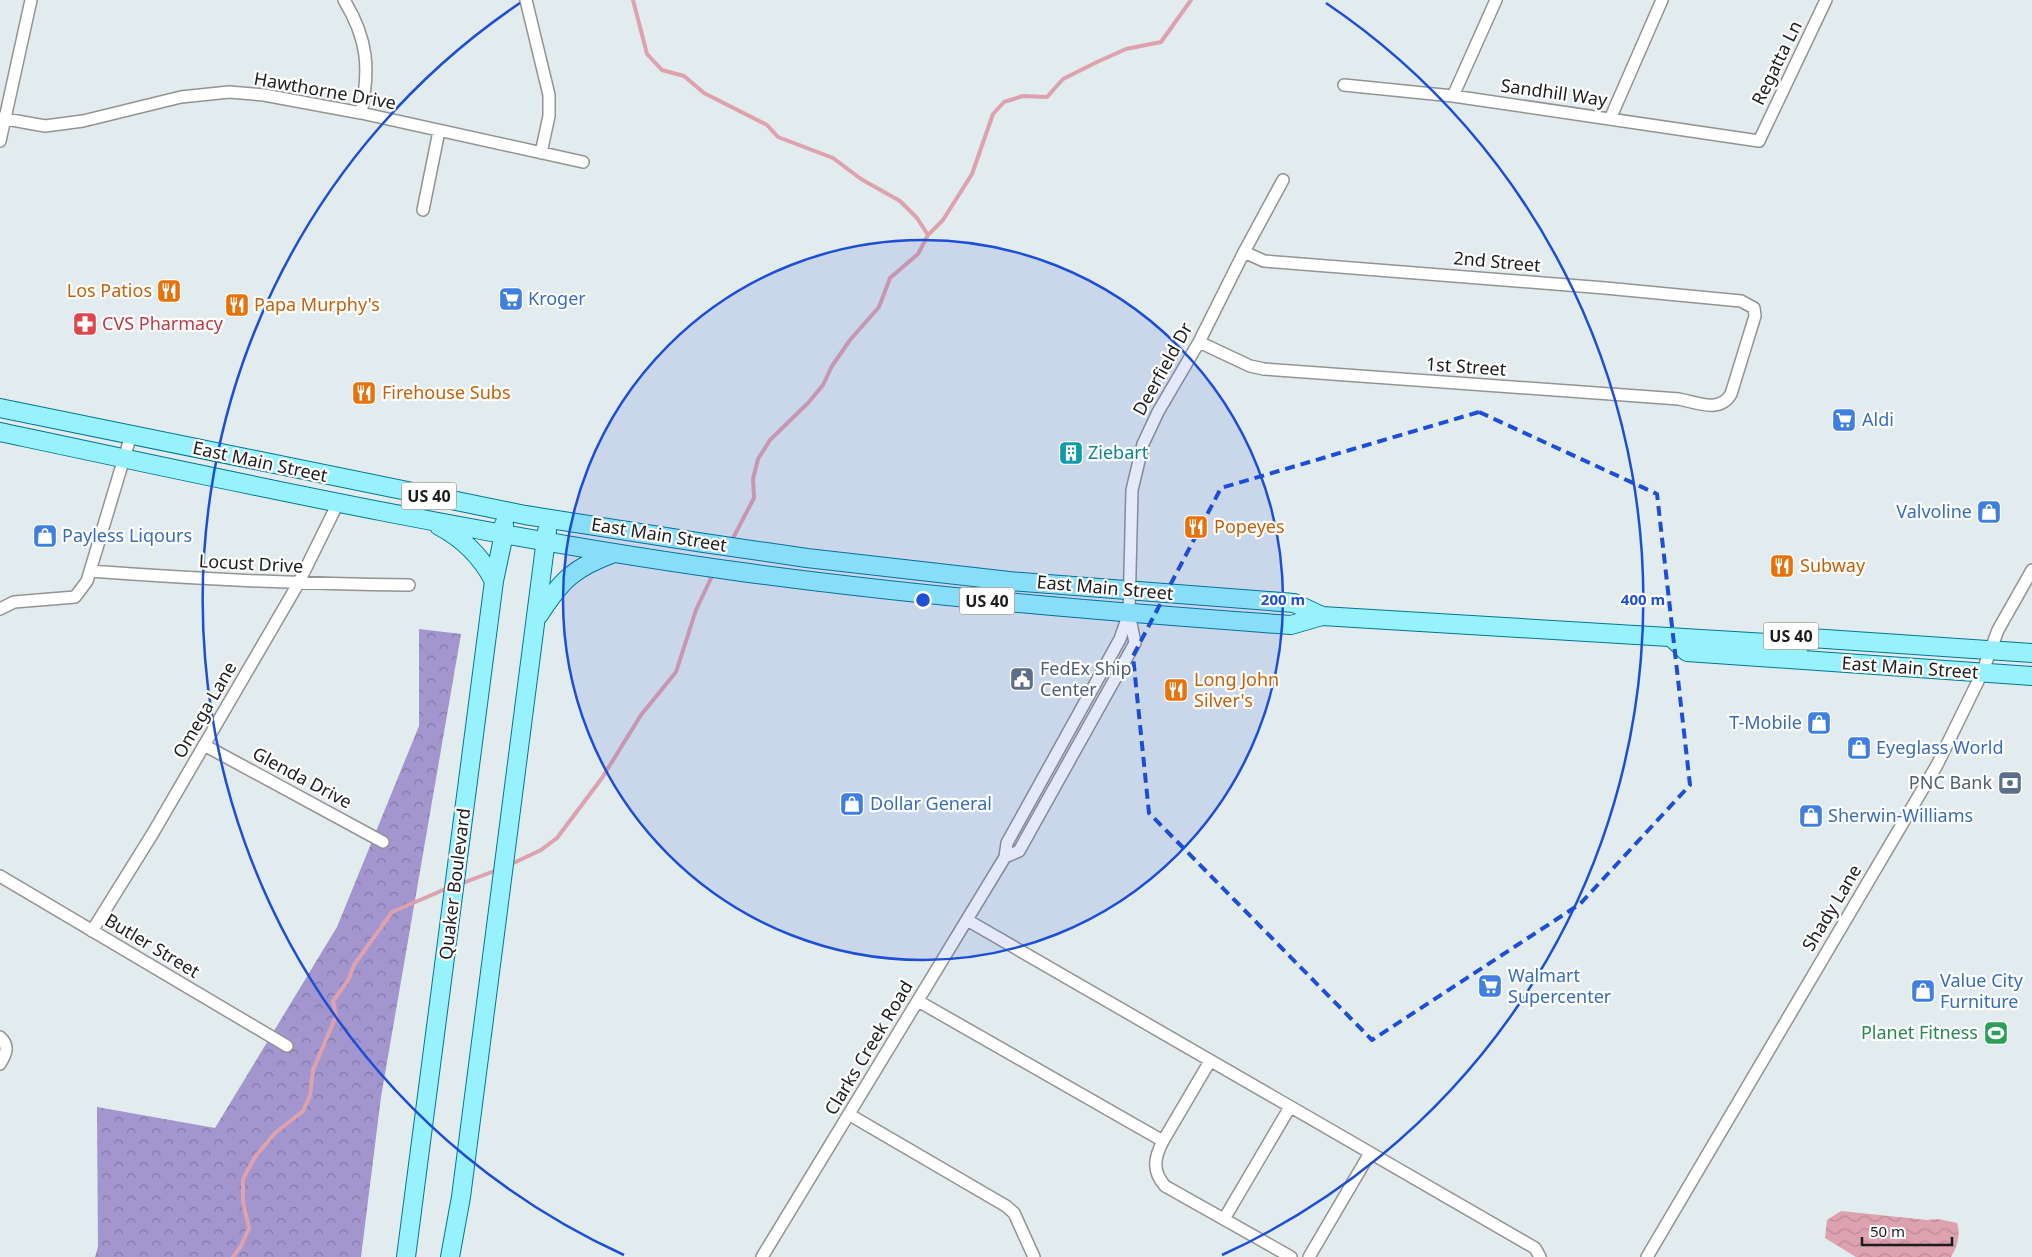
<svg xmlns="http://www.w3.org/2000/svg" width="2032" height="1257" viewBox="0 0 2032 1257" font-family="'Noto Sans',sans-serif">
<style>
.forest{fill:url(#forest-crowns)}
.water{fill:url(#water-waves)}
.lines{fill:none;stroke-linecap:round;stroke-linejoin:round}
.stream{stroke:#dda1af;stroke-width:4}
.minor-casing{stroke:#939393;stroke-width:14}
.primary-casing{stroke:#007695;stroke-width:20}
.minor{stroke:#fff;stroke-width:11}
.primary{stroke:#97f2fd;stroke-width:18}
.marked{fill:none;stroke:#1d4ed8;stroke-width:4;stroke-dasharray:10 6;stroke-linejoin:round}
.ring{fill:none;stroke:#1d4ed8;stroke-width:2.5}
.labels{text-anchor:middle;stroke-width:4.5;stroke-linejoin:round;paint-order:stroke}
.shield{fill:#fff;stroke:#606060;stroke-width:1}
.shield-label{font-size:16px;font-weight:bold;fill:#1c1c1c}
.street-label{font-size:18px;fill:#1c1c1c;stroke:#fff}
.food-label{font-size:18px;fill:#c56008;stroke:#fff;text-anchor:start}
.shop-label{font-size:18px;fill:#366cbe;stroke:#fff;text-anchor:start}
.health-label{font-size:18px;fill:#be3a42;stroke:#fff;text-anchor:start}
.culture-label{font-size:18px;fill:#0d838f;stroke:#fff;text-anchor:start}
.service-label{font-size:18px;fill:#4e5e75;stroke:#fff;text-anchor:start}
.leisure-label{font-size:18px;fill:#27864d;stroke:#fff;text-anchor:end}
.centre{fill:#1d4ed8;stroke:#fff;stroke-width:2.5}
.ring-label{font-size:15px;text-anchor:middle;font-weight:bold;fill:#1d4ed8;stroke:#fff;stroke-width:4.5;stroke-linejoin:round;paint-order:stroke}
</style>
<defs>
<pattern id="forest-crowns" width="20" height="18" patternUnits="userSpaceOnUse" patternTransform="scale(1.25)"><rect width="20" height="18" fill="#a395ce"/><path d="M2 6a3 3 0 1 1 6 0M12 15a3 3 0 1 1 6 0" fill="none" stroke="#8479a6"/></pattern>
<pattern id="water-waves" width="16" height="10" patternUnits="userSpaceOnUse" patternTransform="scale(1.25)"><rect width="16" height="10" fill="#dda1af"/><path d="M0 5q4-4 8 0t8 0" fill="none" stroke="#bd8a96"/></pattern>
</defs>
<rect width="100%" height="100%" fill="#e2ebee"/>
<path class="forest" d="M419 629 461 634 381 1097 361 1257H95L98 1247 97 1107 215 1128 337 927 419 726Z"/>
<path class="water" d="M1841 1211 1927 1220 1938 1219 1957 1223C1961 1233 1957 1248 1951 1257H1856L1825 1238 1827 1220Z"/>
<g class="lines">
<path class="stream" d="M633 0 647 54 662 70 684 76 704 93 767 125 778 137 833 158 861 179 900 201 917 218 928 235
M731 542 754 498 753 479 758 459 770 440 808 403 823 385 832 366 850 340 879 307 890 278 918 254 928 235 943 220 972 174 993 114 1004 102 1023 96 1047 97 1063 79 1097 62 1126 49 1161 42 1191 0
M509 865 541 850 557 838 602 778 641 715 676 672 696 610 713 574
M460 884 497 870
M233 1257 241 1246 249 1228 243 1201V1179L255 1157 275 1133 303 1111 310 1096 313 1070 336 1016 333 1001 349 979 354 965 392 912 448 888"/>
<defs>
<path id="minor" d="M344 0C368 39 370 69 361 113
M526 0 549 95V116L541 153
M1344 85 1453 96 1759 141 1826 0
M1453 96 1496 0
M0 118 45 126 83 121 181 97 229 92 264 95 361 113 583 162
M1610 119 1662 0
M0 141 31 0
M423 210 439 131
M1199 342 1250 366 1264 369 1679 399C1698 403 1720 413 1731 394L1755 316 1754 308 1741 301 1605 288 1264 261 1244 252
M90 571C197 579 302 584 409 585
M0 609 14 602 75 597 87 581 131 435
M204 745 383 842
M1005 857 1019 851 1135 643 1129 613 1132 490 1143 444 1158 412 1199 342 1244 252 1283 180
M0 876 287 1046
M967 920 1535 1248 1540 1257
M92 931 153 833 298 584 339 501
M918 1001 1163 1141C1154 1158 1152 1171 1165 1186L1291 1257
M0 1037C10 1046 6 1054 0 1064
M850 1115 1006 1206 1014 1213 1034 1257
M1163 1141 1210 1061
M1224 1219 1290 1107
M762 1257 1005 857 1007 843 1120 639 1129 613
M1309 1257 1370 1153
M1647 1257 1937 765 1982 673 1998 630 2032 570"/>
<path id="primary" d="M0 408 525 515 704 543 807 558 1009 581 1294 603 1322 616
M0 432C248 485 497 539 749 573 929 597 1110 612 1291 625L1322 616 1800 645 1808 637
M439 526C464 539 481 556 494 581
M539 615C561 580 575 567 614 553
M1796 637 2032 653
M1673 639 1687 652 2032 676
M406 1257 494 581 504 534V524
M450 1257 461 1197 547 531"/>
</defs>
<use href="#minor" class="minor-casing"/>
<use href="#primary" class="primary-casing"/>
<use href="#minor" class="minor"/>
<use href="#primary" class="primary"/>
</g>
<path class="marked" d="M1479 412 1657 494 1690 785 1580 904 1372 1040 1149 813 1133 656 1221 488Z"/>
<circle cx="923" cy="600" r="360" fill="#1d4ed8" fill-opacity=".12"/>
<g class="ring">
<circle cx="923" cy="600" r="360"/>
<path d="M624 1255A720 720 0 0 1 520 3M1326 3A720 720 0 0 1 1222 1255"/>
</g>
<defs>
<symbol id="restaurant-square" viewBox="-11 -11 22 22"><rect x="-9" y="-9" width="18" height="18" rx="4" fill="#e8710a" stroke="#fff"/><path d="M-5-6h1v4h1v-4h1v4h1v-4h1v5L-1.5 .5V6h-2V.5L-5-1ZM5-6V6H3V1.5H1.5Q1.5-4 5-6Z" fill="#fff"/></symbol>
<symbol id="supermarket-square" viewBox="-11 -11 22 22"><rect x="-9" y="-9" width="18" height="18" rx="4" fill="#3f7fe0" stroke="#fff"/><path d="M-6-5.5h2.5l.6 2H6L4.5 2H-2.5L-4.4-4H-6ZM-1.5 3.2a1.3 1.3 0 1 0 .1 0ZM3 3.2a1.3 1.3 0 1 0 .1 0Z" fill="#fff"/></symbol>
<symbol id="pharmacy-square" viewBox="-11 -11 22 22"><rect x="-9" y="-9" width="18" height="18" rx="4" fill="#e0444e" stroke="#fff"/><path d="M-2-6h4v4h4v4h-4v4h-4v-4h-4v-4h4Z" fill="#fff"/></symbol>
<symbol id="building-square" viewBox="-11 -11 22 22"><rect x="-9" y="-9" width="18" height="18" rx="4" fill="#0f9aa8" stroke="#fff"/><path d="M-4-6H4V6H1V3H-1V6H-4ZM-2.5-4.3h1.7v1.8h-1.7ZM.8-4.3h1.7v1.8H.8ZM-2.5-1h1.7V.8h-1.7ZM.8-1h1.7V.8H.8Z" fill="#fff"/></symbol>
<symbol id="shop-square" viewBox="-11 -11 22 22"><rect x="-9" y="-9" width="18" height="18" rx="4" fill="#3f7fe0" stroke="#fff"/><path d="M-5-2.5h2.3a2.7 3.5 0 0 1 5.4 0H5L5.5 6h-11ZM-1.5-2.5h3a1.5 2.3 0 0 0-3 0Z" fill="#fff"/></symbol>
<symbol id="civic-square" viewBox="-11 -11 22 22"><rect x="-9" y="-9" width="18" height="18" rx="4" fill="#5c6f8a" stroke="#fff"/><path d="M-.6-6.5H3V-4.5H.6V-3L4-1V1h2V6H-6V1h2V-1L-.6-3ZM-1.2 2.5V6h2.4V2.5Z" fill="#fff"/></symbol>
<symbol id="bank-square" viewBox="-11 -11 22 22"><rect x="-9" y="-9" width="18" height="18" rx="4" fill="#5c6f8a" stroke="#fff"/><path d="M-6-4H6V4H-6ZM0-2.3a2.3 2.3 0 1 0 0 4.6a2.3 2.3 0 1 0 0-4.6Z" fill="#fff"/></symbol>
<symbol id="stadium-square" viewBox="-11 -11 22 22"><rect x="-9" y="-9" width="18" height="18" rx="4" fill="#2e9e5b" stroke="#fff"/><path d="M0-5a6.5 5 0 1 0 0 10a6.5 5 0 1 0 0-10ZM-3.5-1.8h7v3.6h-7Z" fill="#fff"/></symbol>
</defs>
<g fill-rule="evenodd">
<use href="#restaurant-square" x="155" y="277" width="28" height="28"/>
<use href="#supermarket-square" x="497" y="285" width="28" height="28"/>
<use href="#restaurant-square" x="223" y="291" width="28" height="28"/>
<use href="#pharmacy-square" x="71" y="310" width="28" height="28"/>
<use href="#restaurant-square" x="350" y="379" width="28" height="28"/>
<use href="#supermarket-square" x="1830" y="406" width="28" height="28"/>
<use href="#building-square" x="1057" y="439" width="28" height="28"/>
<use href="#shop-square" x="1975" y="498" width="28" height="28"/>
<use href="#restaurant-square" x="1182" y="513" width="28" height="28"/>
<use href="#shop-square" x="31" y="522" width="28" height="28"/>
<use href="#restaurant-square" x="1768" y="552" width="28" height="28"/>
<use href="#civic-square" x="1008" y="665" width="28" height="28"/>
<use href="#restaurant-square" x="1162" y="676" width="28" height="28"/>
<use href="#shop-square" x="1805" y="709" width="28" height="28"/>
<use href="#shop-square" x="1845" y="734" width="28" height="28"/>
<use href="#bank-square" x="1996" y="769" width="28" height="28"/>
<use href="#shop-square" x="838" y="790" width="28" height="28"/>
<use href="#shop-square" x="1797" y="802" width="28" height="28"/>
<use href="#supermarket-square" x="1476" y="972" width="28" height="28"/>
<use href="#shop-square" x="1909" y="977" width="28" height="28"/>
<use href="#stadium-square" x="1982" y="1019" width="28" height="28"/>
</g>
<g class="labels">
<g class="shield">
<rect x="401.5" y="482.5" width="55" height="27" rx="4"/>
<rect x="959.5" y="587.5" width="55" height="27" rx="4"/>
<rect x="1763.5" y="622.5" width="55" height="27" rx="4"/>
</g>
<g class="shield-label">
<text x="429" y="502">US 40</text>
<text x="987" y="607">US 40</text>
<text x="1791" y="642">US 40</text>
</g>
<g class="street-label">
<text transform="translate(1777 63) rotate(-64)" y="6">Regatta Ln</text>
<text transform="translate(325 91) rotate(10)" y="6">Hawthorne Drive</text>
<text transform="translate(1554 93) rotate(8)" y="6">Sandhill Way</text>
<text transform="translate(1497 262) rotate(5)" y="6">2nd Street</text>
<text transform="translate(1466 367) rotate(4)" y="6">1st Street</text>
<text transform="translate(1163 369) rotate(-61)" y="6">Deerfield Dr</text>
<text transform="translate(260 462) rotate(12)" y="6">East Main Street</text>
<text transform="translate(659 535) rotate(9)" y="6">East Main Street</text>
<text transform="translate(251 564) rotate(3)" y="6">Locust Drive</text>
<text transform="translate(1105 588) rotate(5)" y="6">East Main Street</text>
<text transform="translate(1910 668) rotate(4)" y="6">East Main Street</text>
<text transform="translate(205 710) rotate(-60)" y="6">Omega Lane</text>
<text transform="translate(302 778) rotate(28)" y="6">Glenda Drive</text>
<text transform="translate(455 884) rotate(-83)" y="6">Quaker Boulevard</text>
<text transform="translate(1832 908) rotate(-59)" y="6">Shady Lane</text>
<text transform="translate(152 946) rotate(31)" y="6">Butler Street</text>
<text transform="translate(869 1048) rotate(-59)" y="6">Clarks Creek Road</text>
</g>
<g class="food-label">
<text x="152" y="297" text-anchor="end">Los Patios</text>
<text x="254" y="311">Papa Murphy's</text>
<text x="382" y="399">Firehouse Subs</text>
<text x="1214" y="533">Popeyes</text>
<text x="1800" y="572">Subway</text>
<text x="1194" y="686">Long John<tspan x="1194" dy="21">Silver's</tspan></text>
</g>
<g class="shop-label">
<text x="528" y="305">Kroger</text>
<text x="1862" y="426">Aldi</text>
<text x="1972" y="518" text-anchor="end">Valvoline</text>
<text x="62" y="542">Payless Liqours</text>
<text x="1802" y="729" text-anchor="end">T-Mobile</text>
<text x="1876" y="754">Eyeglass World</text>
<text x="870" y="810">Dollar General</text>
<text x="1828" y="822">Sherwin-Williams</text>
<text x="1508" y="982">Walmart<tspan x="1508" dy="21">Supercenter</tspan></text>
<text x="1940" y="987">Value City<tspan x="1940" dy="21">Furniture</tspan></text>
</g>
<g class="health-label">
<text x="102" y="330">CVS Pharmacy</text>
</g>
<g class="culture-label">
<text x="1088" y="459">Ziebart</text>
</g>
<g class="service-label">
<text x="1040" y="675">FedEx Ship<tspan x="1040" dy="21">Center</tspan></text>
<text x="1992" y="789" text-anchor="end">PNC Bank</text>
</g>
<g class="leisure-label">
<text x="1978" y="1039">Planet Fitness</text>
</g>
</g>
<circle cx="923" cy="600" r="8" class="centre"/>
<g class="ring-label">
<text x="1283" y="605">200 m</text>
<text x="1643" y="605">400 m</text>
</g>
<path d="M1862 1237v8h90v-8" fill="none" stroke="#1c1c1c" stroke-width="2.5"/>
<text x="1870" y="1237" font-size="15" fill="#1c1c1c" stroke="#ffffff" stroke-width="4" paint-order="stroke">50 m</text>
</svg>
